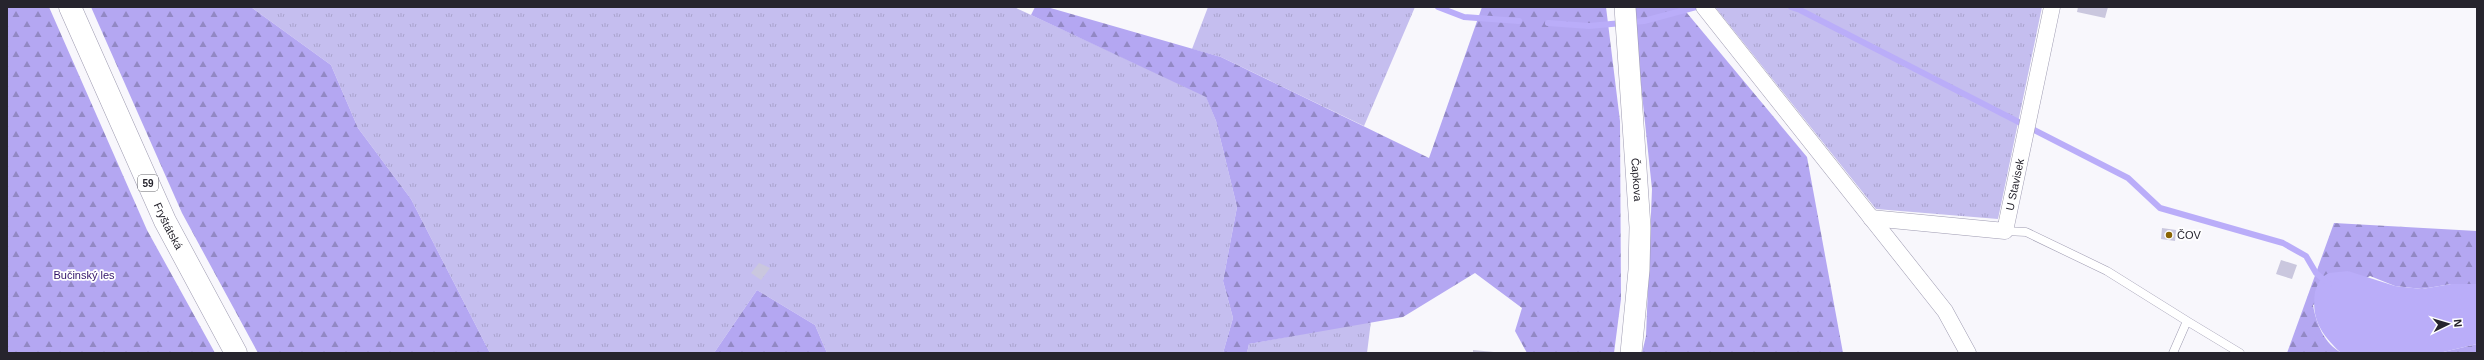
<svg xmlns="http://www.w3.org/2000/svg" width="2484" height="360" viewBox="0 0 2484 360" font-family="Arial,sans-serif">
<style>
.grass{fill:url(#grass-tufts)}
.forest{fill:url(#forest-firs)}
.water{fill:#baadf9}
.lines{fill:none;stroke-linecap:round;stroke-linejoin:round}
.stream{stroke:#baadf9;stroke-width:6}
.building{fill:#cac7de}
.service-casing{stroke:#9e9bb1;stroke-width:9}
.minor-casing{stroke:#9e9bb1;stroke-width:17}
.tertiary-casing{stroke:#9e9bb1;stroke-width:22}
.primary-casing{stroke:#9e9bb1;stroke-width:23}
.service{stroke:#fff;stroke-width:8}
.minor{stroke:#fff;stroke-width:16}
.tertiary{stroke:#fff;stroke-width:21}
.primary{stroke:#fff;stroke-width:22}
.poi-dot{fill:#8a6302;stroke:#fff;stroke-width:1.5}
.labels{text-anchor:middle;stroke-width:3.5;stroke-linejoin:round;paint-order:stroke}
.shield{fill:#fff;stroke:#67666c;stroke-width:1}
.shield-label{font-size:10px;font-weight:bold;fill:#26242d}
.street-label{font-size:11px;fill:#26242d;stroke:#fff}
.poi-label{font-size:11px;fill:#26242d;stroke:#fff;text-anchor:start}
.park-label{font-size:11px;fill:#32146a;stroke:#fff}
</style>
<defs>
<pattern id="grass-tufts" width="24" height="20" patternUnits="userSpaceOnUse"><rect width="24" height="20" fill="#c5beef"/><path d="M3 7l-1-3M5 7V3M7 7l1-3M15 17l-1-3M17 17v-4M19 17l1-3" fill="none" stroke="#a9a3cd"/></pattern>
<pattern id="forest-firs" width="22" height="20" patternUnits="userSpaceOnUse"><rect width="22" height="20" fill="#b4a7f2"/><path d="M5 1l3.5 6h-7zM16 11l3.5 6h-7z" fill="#9288c4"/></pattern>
</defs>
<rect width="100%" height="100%" fill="#f8f7fc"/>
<path class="grass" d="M251 7H1014L1206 96 1216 121 1237 207 1223 281 1233 318 1223 353H827L815 325 757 290 714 353H490L411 199 358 128 331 65Z
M1208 7H1415L1364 126 1221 57 1192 49Z
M1715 7H2042L1998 219 1876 209Z
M1371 321 1367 353H1247L1249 344Z"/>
<path class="forest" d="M7 7H49L147 230 215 353H7Z
M91 7H251L331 65 358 128 411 199 490 353H258L182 213Z
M1035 7H1047L1221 57 1429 158 1482 7H1606L1620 121 1621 299 1614 353H1527L1515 331 1522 308 1475 273 1403 317 1249 344 1247 353H1223L1233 318 1223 281 1237 207 1216 121 1206 97 1031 15Z
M1635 7H1682L1807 157 1843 353H1642L1646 336 1652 189 1633 9Z
M2334 223 2477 231V284H2451L2422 289 2395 286 2370 276 2313 305C2316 323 2324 344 2342 353H2287Z
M757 290 815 325 827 353H714Z
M2477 344V353H2439Z"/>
<path class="water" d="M2348 271 2395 286 2422 289 2451 284H2477V344L2439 353 2340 352C2321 334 2311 319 2315 292 2317 285 2321 276 2329 273 2335 272 2342 272 2348 271Z"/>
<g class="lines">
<path class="stream" d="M1438 7 1464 17 1519 21
M1791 7 1800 10 2128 178 2160 208 2283 243 2306 256 2316 273 2329 284
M1548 23 1589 26 1644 21 1696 7"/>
</g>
<path class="building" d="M2078 7H2108L2105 18 2077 12Z
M2162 228 2176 230 2175 241 2161 239Z
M2281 260 2297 265 2292 279 2276 274Z
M759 263 770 268 761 280 751 273Z
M1473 350 1494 352V353H1473Z"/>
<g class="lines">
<defs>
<path id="service" d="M2005 231 2026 232 2107 271 2187 321 2173 353
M2187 321 2240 353"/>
<g id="minor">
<path d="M1704 7 1945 311 1968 353"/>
<path id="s1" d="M1871 218 2005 231 2052 7"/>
</g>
<g id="tertiary">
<path id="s2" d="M1625 7 1640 227 1639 270 1631 353"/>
</g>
<g id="primary">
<path id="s3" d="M70 7 165 221 236 353"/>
</g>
</defs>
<use href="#service" class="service-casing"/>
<use href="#minor" class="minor-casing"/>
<use href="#tertiary" class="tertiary-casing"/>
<use href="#primary" class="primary-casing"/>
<use href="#service" class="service"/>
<use href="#minor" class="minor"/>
<use href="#tertiary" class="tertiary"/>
<use href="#primary" class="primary"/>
</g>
<circle class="poi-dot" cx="2169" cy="235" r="4"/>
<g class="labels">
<rect class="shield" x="138" y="175" width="20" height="16" rx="3"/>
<g class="shield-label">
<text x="148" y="187">59</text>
</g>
<g class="street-label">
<text dy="4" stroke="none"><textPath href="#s2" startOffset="173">Čapkova</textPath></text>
<text dy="4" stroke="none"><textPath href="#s1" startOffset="182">U Stavisek</textPath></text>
<text dy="4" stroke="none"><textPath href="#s3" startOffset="240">Fryštátská</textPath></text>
</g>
<g class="poi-label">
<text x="2177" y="239">ČOV</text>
</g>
<g class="park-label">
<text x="84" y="279">Bučinský les</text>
</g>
</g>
<rect width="2484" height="360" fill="none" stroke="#26242d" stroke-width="16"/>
<g transform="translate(2448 324) rotate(85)" stroke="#ffffff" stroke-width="3" paint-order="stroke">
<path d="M0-3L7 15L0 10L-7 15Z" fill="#26242d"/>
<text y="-6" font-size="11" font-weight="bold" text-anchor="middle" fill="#26242d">N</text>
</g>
</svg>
